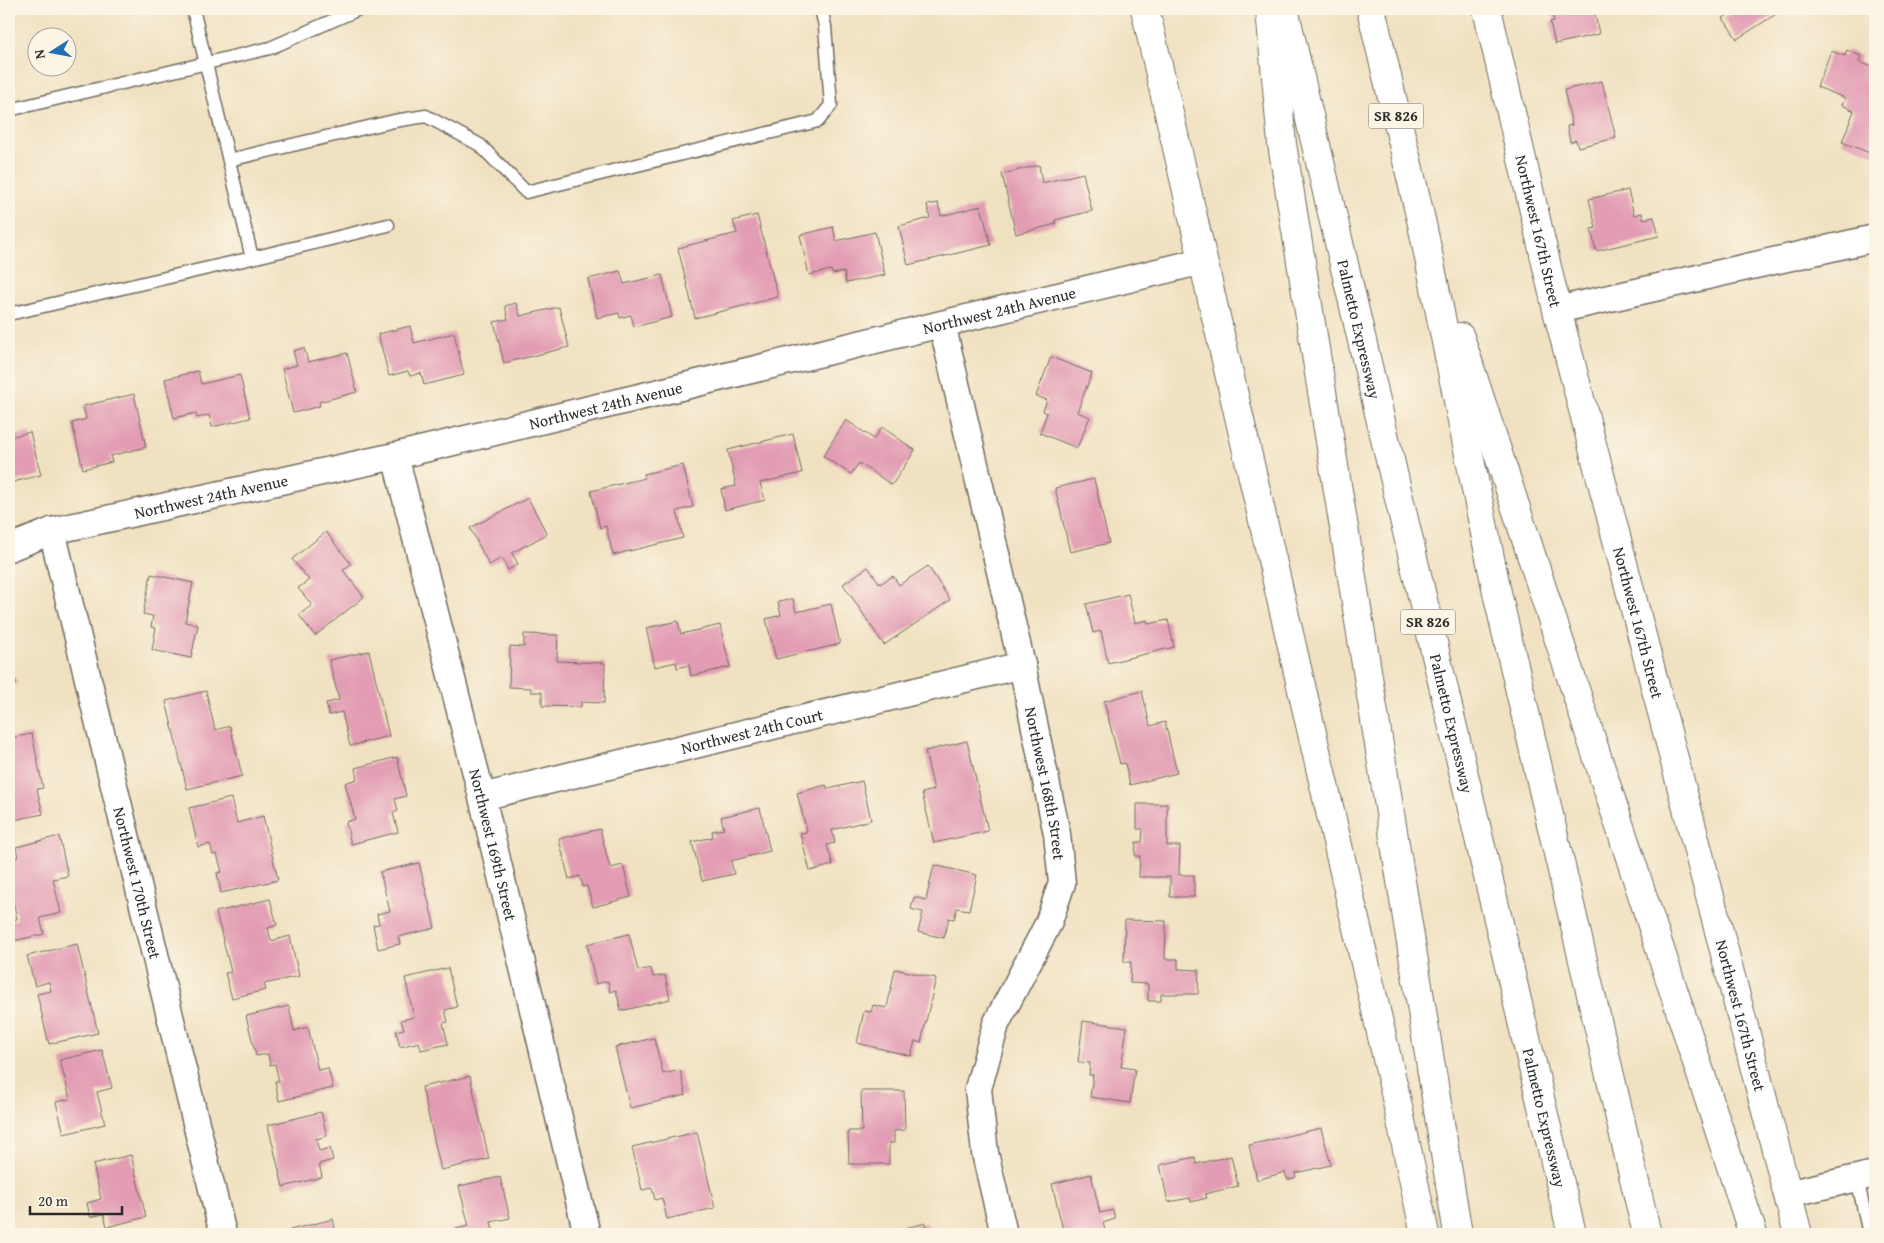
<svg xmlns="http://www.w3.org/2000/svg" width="1884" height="1243" viewBox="0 0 1884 1243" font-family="'Gentium Book Plus',serif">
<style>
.building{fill:#e29cb3}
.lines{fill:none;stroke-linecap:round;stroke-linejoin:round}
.service-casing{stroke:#706b60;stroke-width:15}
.minor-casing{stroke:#706b60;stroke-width:29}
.tertiary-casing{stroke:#706b60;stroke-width:30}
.motorway-casing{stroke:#706b60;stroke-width:30}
.service{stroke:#fff;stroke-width:12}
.minor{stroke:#fff;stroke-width:26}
.tertiary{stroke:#fff;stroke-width:28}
.motorway{stroke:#fff;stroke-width:28}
.labels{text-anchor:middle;stroke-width:5;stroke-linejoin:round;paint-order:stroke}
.shield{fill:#fcf5e5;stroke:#6a6863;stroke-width:1}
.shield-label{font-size:15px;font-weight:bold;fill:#2b2b2b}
.street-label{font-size:16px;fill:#2b2b2b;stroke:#fcf5e5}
</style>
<rect width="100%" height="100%" fill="#fcf5e5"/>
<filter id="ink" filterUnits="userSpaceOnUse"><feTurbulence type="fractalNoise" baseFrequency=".02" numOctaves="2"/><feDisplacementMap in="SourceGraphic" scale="10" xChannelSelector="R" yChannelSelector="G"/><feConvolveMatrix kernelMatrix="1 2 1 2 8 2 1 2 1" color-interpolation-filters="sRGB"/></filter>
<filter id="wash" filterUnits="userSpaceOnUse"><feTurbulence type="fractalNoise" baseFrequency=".0096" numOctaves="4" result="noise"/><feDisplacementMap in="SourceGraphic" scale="20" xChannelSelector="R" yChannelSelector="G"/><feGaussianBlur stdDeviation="1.12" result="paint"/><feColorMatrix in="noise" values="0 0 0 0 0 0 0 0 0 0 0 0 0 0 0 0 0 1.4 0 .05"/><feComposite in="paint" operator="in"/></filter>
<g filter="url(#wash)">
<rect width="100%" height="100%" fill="#f0e1c1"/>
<g id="blocks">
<path class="building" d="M1551 9H1594L1599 34 1555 44 1550 22 1554 21Z
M1728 9H1784L1737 39 1723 18 1731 13Z
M1847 50 1861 56 1859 62 1875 68V155L1842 142 1854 111 1842 105 1845 98 1817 87 1831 51 1845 56Z
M1602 81 1616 138 1578 147 1576 140 1570 142 1567 126 1572 125 1564 90Z
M1039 165 1042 183 1083 173 1092 211 1055 220 1056 224 1016 234 1002 174Z
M1628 190 1634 215 1642 213 1643 219 1654 217 1659 236 1596 251 1591 229 1596 228 1589 199Z
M938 203 941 216 981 206 991 245 908 265 899 226 930 218 927 205Z
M757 215 778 297 695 318 678 248 737 233 733 221Z
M833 227 836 241 875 232 885 275 846 283 844 272 832 274 831 270 809 275 800 235Z
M620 271 624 284 662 275 672 317 634 327 631 315 620 318 619 313 597 318 588 279Z
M516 303 520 316 559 307 569 347 504 363 494 322 508 319 505 306Z
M410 326 414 343 454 333 464 375 424 385 421 373 410 376 408 371 389 376 378 334Z
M304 348 308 362 347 353 357 392 319 402 320 406 293 413 282 369 297 365 293 351Z
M1051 357 1092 373 1077 412 1090 417 1077 448 1040 433 1047 413 1043 411 1047 400 1036 396Z
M198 371 201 384 240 375 250 418 212 427 209 415 197 418 196 413 174 418 165 379Z
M134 394 146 447 110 456 112 462 83 469 72 423 86 419 83 406Z
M846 420 874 439 882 427 915 450 892 485 859 463 851 474 823 456Z
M30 432 41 475 9 483V437Z
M793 434 802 473 760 483 765 500 725 510 721 489 736 486 728 450Z
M683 465 693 507 677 511 683 538 613 555 606 526 600 528 591 491 645 478 644 474Z
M1094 479 1109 543 1070 552 1055 488Z
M528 498 547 534 512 553 518 564 508 570 502 558 489 565 470 528Z
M326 532 351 564 343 570 364 597 315 636 299 615 312 605 298 588 309 580 292 559Z
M928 566 950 600 884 645 843 584 868 567 880 584 893 576 899 585Z
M151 574 193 583 185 622 198 625 191 658 152 650 156 628 151 627 153 616 143 614Z
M1128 594 1135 623 1147 620 1148 624 1168 620 1174 647 1108 663 1101 631 1093 633 1086 604Z
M793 599 796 612 831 604 840 644 776 659 766 619 781 615 778 602Z
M678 621 681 634 720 625 730 667 691 676 689 665 677 668 676 662 655 667 646 628Z
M524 634 558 635 557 661 605 663 604 703 581 702V707L542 706V692H531V688L509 687 510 646 524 647Z
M369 651 389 736 350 746 342 712 329 715 326 703 339 700 329 660Z
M9 670 17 683 9 688Z
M206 691 215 730 230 726 242 776 187 789 166 701Z
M1142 691 1150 726 1165 722 1177 773 1130 785 1125 763 1120 764 1104 701Z
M32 734 43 788 37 789 43 814 9 821V738Z
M967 741 988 831 934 843 922 793 934 790 925 751Z
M397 757 406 796 395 799 398 811 393 813 398 832 351 844 346 822 355 819 345 783 357 779 355 768Z
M862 781 871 820 832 830 835 843 827 845 833 865 810 871 800 833 807 832 797 793 826 785 828 789Z
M231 798 237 823 263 816 278 880 221 893 217 873 222 872 217 854 213 855 210 844 198 847 189 808Z
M1137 804H1167V846H1180L1179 875H1194V897H1170V877H1139L1140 856H1135L1136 842H1142L1143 829H1137Z
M760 808 770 851 731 861 734 874 702 881 692 842 713 837 712 831 724 829 721 817Z
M600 829 610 868 623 865 631 897 593 907 587 886 583 887 580 876 569 879 559 839Z
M59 836 68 876 53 879 61 913 40 918 44 934 9 942V921L17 919 9 883V860L18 857 16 847Z
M419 863 435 928 398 937 400 944 378 949 373 925 379 924 377 914 390 911 380 872Z
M934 865 977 875 969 910 957 908 954 919 949 918 944 938 918 932 923 912 911 909 914 897 926 900Z
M270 899 277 925 268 928 271 941 290 936 299 976 264 984 266 990 232 998 225 973 231 972 216 912Z
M1125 920 1166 921 1165 959H1178V969L1199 970 1198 994H1161V1001H1148V984L1130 983 1131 962H1124Z
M629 934 638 971 651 968 653 977 665 975 670 999 621 1011 616 990 610 992 608 981 596 984 587 944Z
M77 944 98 1033 49 1044 37 994 51 991 49 982 35 986 27 956Z
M448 968 457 1007 445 1010 448 1022 443 1023 448 1044 421 1050 419 1042 400 1047 396 1031 404 1029 401 1020 414 1017 405 978Z
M895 969 936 978 921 1043 915 1041 911 1056 857 1043 864 1011 871 1012 873 1005 887 1008Z
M289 1006 294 1031 308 1027 318 1070 328 1068 333 1088 279 1101 275 1081H279L275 1064 270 1065 268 1054 256 1056 246 1016Z
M1083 1021 1127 1027 1121 1067 1135 1069 1130 1103 1090 1097 1093 1075H1089L1090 1063 1078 1062Z
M654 1038 663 1074 680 1070 686 1095 630 1108 615 1047Z
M102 1050 112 1088 97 1092 105 1124 64 1134 56 1102 70 1099 60 1060Z
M470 1076 489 1159 441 1170 422 1087Z
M861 1091H904L905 1130 894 1131V1143H889V1164H849L848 1131H862Z
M321 1112 327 1136 316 1139 319 1151 330 1148 333 1160 319 1164 322 1177 283 1187 268 1125Z
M1321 1128 1331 1165 1295 1173 1296 1177 1291 1179H1287L1285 1172 1257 1180 1249 1145Z
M697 1132 715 1208 667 1219 662 1198 655 1200 652 1188 642 1190 632 1147Z
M131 1155 146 1217 107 1227 104 1214 90 1217 87 1203 101 1199 93 1164Z
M1231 1156 1238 1186 1205 1194 1207 1198 1191 1202 1190 1198 1168 1202 1160 1165 1195 1157 1196 1164Z
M1091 1174 1100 1213 1113 1210 1115 1219 1103 1223 1106 1234H1064L1052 1184Z
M500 1177 510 1218 491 1222 494 1234H452L451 1230 469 1226 459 1186Z
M333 1219 336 1234H291L290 1230Z
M926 1223 929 1234H880Z"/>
</g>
</g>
<g filter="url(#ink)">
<use href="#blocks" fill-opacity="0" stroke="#706b60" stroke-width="1"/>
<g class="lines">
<defs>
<path id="service" d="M9 110 270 48 359 9
M229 160 394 121 426 116 480 145 526 192 818 121 831 105 825 26 821 9
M252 258 388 225
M9 314 252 258 193 9
M1857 1178 1869 1234"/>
<g id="minor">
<path d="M1557 310 1875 238"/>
<path id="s1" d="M942 324 1022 665 1057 834 1062 883 1048 924 996 1024 978 1089 985 1153 1004 1234"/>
<path id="s2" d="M395 456 482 797 587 1234"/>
<path id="s3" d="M52 531 223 1234"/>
<path id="s4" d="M9 548 52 531 395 456 1203 261"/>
<path id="s5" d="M482 797 1022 665"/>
<path d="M1787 1194 1875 1174"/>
</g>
<g id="tertiary">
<path d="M1145 9 1395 1093 1425 1234"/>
<path id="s6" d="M1487 9 1557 310 1798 1234"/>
</g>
<g id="motorway">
<path id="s7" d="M1284 9 1572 1234"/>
<path d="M1371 9 1422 224 1498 597 1647 1234"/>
<path d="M1270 10 1282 144 1458 1234"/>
<path d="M1460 337 1753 1234"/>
</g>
</defs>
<use href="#service" class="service-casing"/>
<use href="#minor" class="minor-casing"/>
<use href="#tertiary" class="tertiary-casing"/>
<use href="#motorway" class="motorway-casing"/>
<use href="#service" class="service"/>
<use href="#minor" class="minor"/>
<use href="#tertiary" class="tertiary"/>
<use href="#motorway" class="motorway"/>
</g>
</g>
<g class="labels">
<g class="shield">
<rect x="1368.5" y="103.5" width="55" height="25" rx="4"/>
<rect x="1400.5" y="609.5" width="55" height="25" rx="4"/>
</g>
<g class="shield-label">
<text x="1396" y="121">SR 826</text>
<text x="1428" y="627">SR 826</text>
</g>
<g class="street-label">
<text dy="6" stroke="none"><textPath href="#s6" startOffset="228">Northwest 167th Street</textPath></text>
<text dy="6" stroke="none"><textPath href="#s4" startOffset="1019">Northwest 24th Avenue</textPath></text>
<text dy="6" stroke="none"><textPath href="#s7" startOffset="329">Palmetto Expressway</textPath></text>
<text dy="6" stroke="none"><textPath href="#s4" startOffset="614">Northwest 24th Avenue</textPath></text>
<text dy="6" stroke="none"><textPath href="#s4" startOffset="209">Northwest 24th Avenue</textPath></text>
<text dy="6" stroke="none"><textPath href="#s6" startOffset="632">Northwest 167th Street</textPath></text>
<text dy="6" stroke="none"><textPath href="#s7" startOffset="734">Palmetto Expressway</textPath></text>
<text dy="6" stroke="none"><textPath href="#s5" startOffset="278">Northwest 24th Court</textPath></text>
<text dy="6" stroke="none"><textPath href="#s1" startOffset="471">Northwest 168th Street</textPath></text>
<text dy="6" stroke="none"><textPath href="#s2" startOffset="401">Northwest 169th Street</textPath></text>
<text dy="6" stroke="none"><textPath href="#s3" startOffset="362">Northwest 170th Street</textPath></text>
<text dy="6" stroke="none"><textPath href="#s6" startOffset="1038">Northwest 167th Street</textPath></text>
<text dy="6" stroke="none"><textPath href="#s7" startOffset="1139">Palmetto Expressway</textPath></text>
</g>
</g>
<rect width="1884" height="1243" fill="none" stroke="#fcf5e5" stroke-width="30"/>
<g transform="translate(52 52) rotate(259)"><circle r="24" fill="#fcf5e5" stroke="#a8a49b"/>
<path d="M0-4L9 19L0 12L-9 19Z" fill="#1f6fb2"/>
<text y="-8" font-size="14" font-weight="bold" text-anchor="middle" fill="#2b2b2b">N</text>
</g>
<path d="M30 1206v8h92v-8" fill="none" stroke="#2b2b2b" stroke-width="2.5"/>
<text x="38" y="1206" font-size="15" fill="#2b2b2b" stroke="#fcf5e5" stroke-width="4" paint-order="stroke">20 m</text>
</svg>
